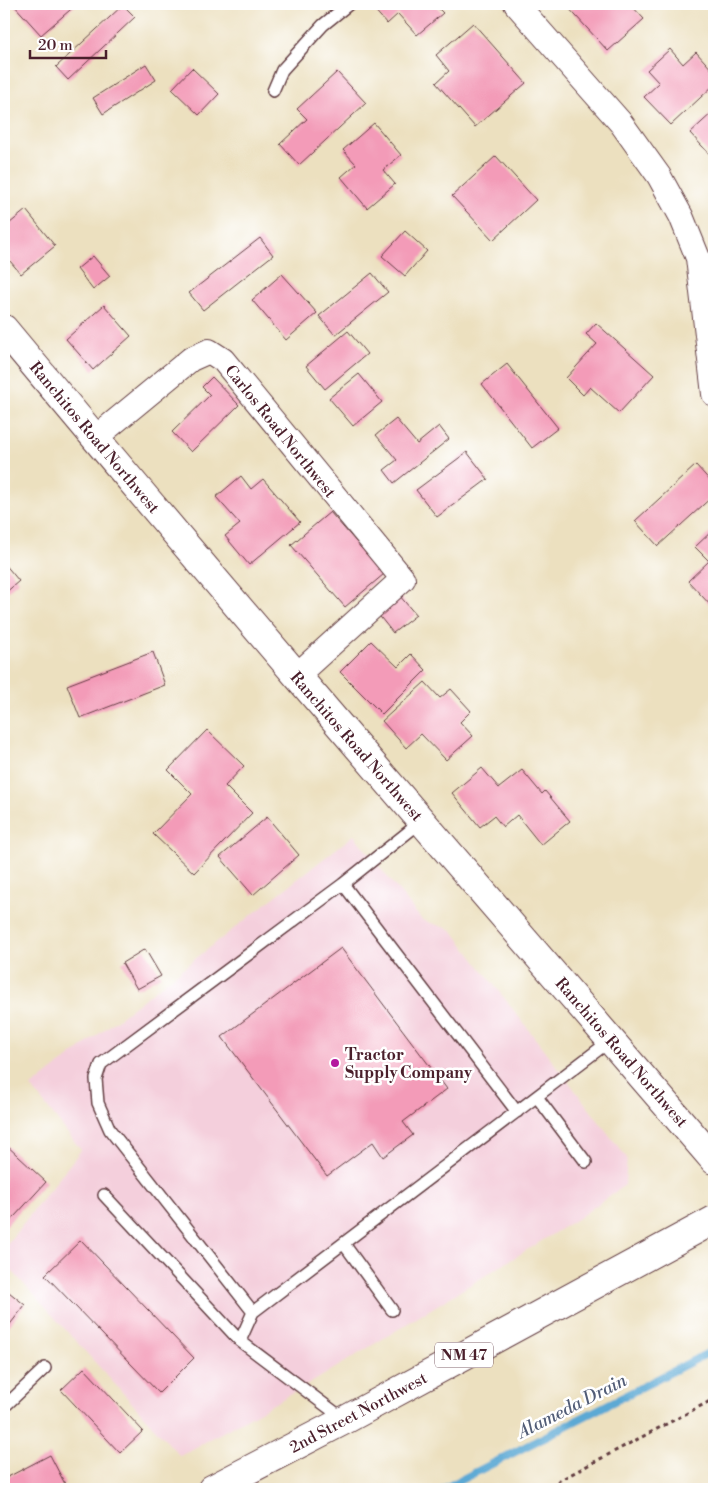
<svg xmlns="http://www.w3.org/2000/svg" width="718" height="1493" viewBox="0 0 718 1493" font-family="'Libre Bodoni',serif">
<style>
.built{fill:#f4cfdc}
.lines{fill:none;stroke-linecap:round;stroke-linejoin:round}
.stream{stroke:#5ba9d4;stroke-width:8}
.building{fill:#f39bb8}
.service-casing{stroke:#623c41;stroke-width:14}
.minor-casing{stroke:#623c41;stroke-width:26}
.tertiary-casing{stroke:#623c41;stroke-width:30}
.primary-casing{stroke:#623c41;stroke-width:30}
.path{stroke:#623c41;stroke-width:3;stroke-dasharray:4 4;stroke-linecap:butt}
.service{stroke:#fff;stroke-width:11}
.minor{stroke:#fff;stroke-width:24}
.tertiary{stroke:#fff;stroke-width:28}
.primary{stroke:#fff;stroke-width:28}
.poi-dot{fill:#b5179e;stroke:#fff;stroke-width:2}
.labels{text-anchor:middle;stroke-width:5;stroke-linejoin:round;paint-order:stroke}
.shield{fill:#fff;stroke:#80626b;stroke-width:1}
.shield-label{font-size:15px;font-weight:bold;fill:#4a1f2b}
.street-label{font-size:16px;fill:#4a1f2b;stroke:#fff}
.poi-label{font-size:16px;font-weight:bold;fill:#4a1f2b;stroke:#fff;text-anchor:start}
.water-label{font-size:18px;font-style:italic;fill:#525d77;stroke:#fff}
</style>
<rect width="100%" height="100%" fill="#fff"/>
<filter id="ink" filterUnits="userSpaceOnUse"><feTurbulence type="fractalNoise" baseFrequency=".02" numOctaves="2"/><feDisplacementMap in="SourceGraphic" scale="10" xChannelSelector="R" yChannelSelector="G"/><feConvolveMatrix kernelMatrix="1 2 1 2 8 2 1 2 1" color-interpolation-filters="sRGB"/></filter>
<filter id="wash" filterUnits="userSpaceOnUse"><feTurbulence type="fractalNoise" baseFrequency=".0096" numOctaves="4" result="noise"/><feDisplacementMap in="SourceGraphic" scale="20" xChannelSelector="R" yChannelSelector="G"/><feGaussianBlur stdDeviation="1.12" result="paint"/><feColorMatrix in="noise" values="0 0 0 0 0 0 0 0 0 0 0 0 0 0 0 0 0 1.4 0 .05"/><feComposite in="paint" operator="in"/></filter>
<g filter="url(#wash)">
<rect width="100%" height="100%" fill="#ece0bf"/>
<path class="built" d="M354 835 422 920 452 930 627 1158 625 1185 577 1219 311 1383 180 1456 4 1262V1248L81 1150 31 1087Z"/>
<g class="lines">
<path class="stream" d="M443 1489 714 1350"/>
</g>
<g id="blocks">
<path class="building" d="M13 4H77L41 35Z
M377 4H434L443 13 417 35 398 14 387 24 373 8Z
M565 4H630L644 19 608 51Z
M123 5 135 17 68 80 56 67Z
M473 23 526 83 475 127 436 83 449 71 436 55Z
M670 49 683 64 696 52 714 72V85L671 125 644 97 659 83 647 70Z
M146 64 156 80 103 114 93 98Z
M192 68 219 94 199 115 172 89Z
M337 72 366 103 299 165 280 144 307 119 297 109Z
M714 111V159L690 133Z
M374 123 401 155 383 170 395 184 367 208 341 177 356 164 343 150Z
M496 156 536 200 493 240 452 196Z
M26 210 55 246 21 274 4 254V228Z
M405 231 427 251 405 276 382 256Z
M260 238 273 255 203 310 189 293Z
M93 256 110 276 93 290 77 269Z
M372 273 388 292 335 335 319 316Z
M282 274 317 313 286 340 252 300Z
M104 305 131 336 93 370 66 339Z
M596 323 654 375 619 413 590 387 583 395 566 378 597 344 586 334Z
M348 331 367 354 325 389 306 366Z
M507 364 558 428 532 448 482 384Z
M359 374 382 402 353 426 329 398Z
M212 377 239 405 191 452 172 432 210 395 202 387Z
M396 419 417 444 439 426 449 439 394 483 384 470 397 460 376 435Z
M467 452 488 479 437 517 416 490Z
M696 465 714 485V495L658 546 635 521Z
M241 476 251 489 263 479 300 522 249 565 225 536 240 524 216 497Z
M330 512 384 574 345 607 291 545Z
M714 529V609L688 581 709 561 695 547Z
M4 563 19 581 4 594Z
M399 595 416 615 393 633 377 613Z
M371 641 398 667 411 654 426 670 382 714 340 672Z
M153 652 165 685 80 718 67 685Z
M425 682 440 698 451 689 471 711 460 722 473 736 446 760 421 734 406 748 382 721Z
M207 730 244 766 225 786 252 813 194 873 153 834 192 794 168 770Z
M482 768 499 788 522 770 542 794 545 791 570 821 541 845 517 815 503 827 494 816 480 827 452 793Z
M267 817 299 855 253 895 220 857Z
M341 948 447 1089 403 1122 413 1135 383 1157 373 1142 327 1176 222 1037Z
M145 949 161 976 137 989 122 963Z
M4 1143 46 1182 4 1228Z
M81 1240 194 1358 159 1393 45 1275Z
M4 1288 25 1305 4 1332Z
M84 1368 143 1431 120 1453 61 1390Z
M50 1455 65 1484 56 1489H4V1479Z"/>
</g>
</g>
<g filter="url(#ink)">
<use href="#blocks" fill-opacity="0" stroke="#623c41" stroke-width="1"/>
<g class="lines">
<defs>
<path id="service" d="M273 91 282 70 323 25 349 4
M422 821 343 884 517 1112
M537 1097 586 1162
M104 1195 240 1341 345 1420
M344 1244 392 1310
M253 1312 110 1130 98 1103 96 1079 101 1064 343 884
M240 1341 253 1312 611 1040
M4 1407 45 1368"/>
<path id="minor" d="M516 4 621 123 659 176 681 216 698 258 714 394
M95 438 191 359 209 351 223 360 403 579 296 676"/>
<path id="tertiary" d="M4 329C237 609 476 884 714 1160"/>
<path id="primary" d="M212 1489 345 1420 714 1220"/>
</defs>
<use href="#service" class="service-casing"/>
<use href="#minor" class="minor-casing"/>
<use href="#tertiary" class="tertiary-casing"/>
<use href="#primary" class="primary-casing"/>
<path class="path" d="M543 1489 714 1399"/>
<use href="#service" class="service"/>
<use href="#minor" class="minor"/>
<use href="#tertiary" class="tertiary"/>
<use href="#primary" class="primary"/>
</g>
</g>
<circle class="poi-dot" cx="335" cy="1063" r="5"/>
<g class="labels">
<rect class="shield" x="435" y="1342.5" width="58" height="25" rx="4"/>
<g class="shield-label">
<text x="464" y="1360">NM 47</text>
</g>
<g class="street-label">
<text transform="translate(281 431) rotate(51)" y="6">Carlos Road Northwest</text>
<text transform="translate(95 437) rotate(50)" y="6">Ranchitos Road Northwest</text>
<text transform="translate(357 746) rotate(49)" y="6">Ranchitos Road Northwest</text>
<text transform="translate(622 1052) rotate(49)" y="6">Ranchitos Road Northwest</text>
<text transform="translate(358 1412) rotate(-28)" y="6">2nd Street Northwest</text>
</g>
<g class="poi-label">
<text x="345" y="1060">Tractor<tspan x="345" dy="18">Supply Company</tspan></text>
</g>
<g class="water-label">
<text transform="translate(572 1406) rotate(-27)" y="6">Alameda Drain</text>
</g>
</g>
<rect width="718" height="1493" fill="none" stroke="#fff" stroke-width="20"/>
<path d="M30 50v8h76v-8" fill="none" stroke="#4a1f2b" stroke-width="2.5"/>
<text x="38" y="50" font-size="15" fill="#4a1f2b" stroke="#ffffff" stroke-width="4" paint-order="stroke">20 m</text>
</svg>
